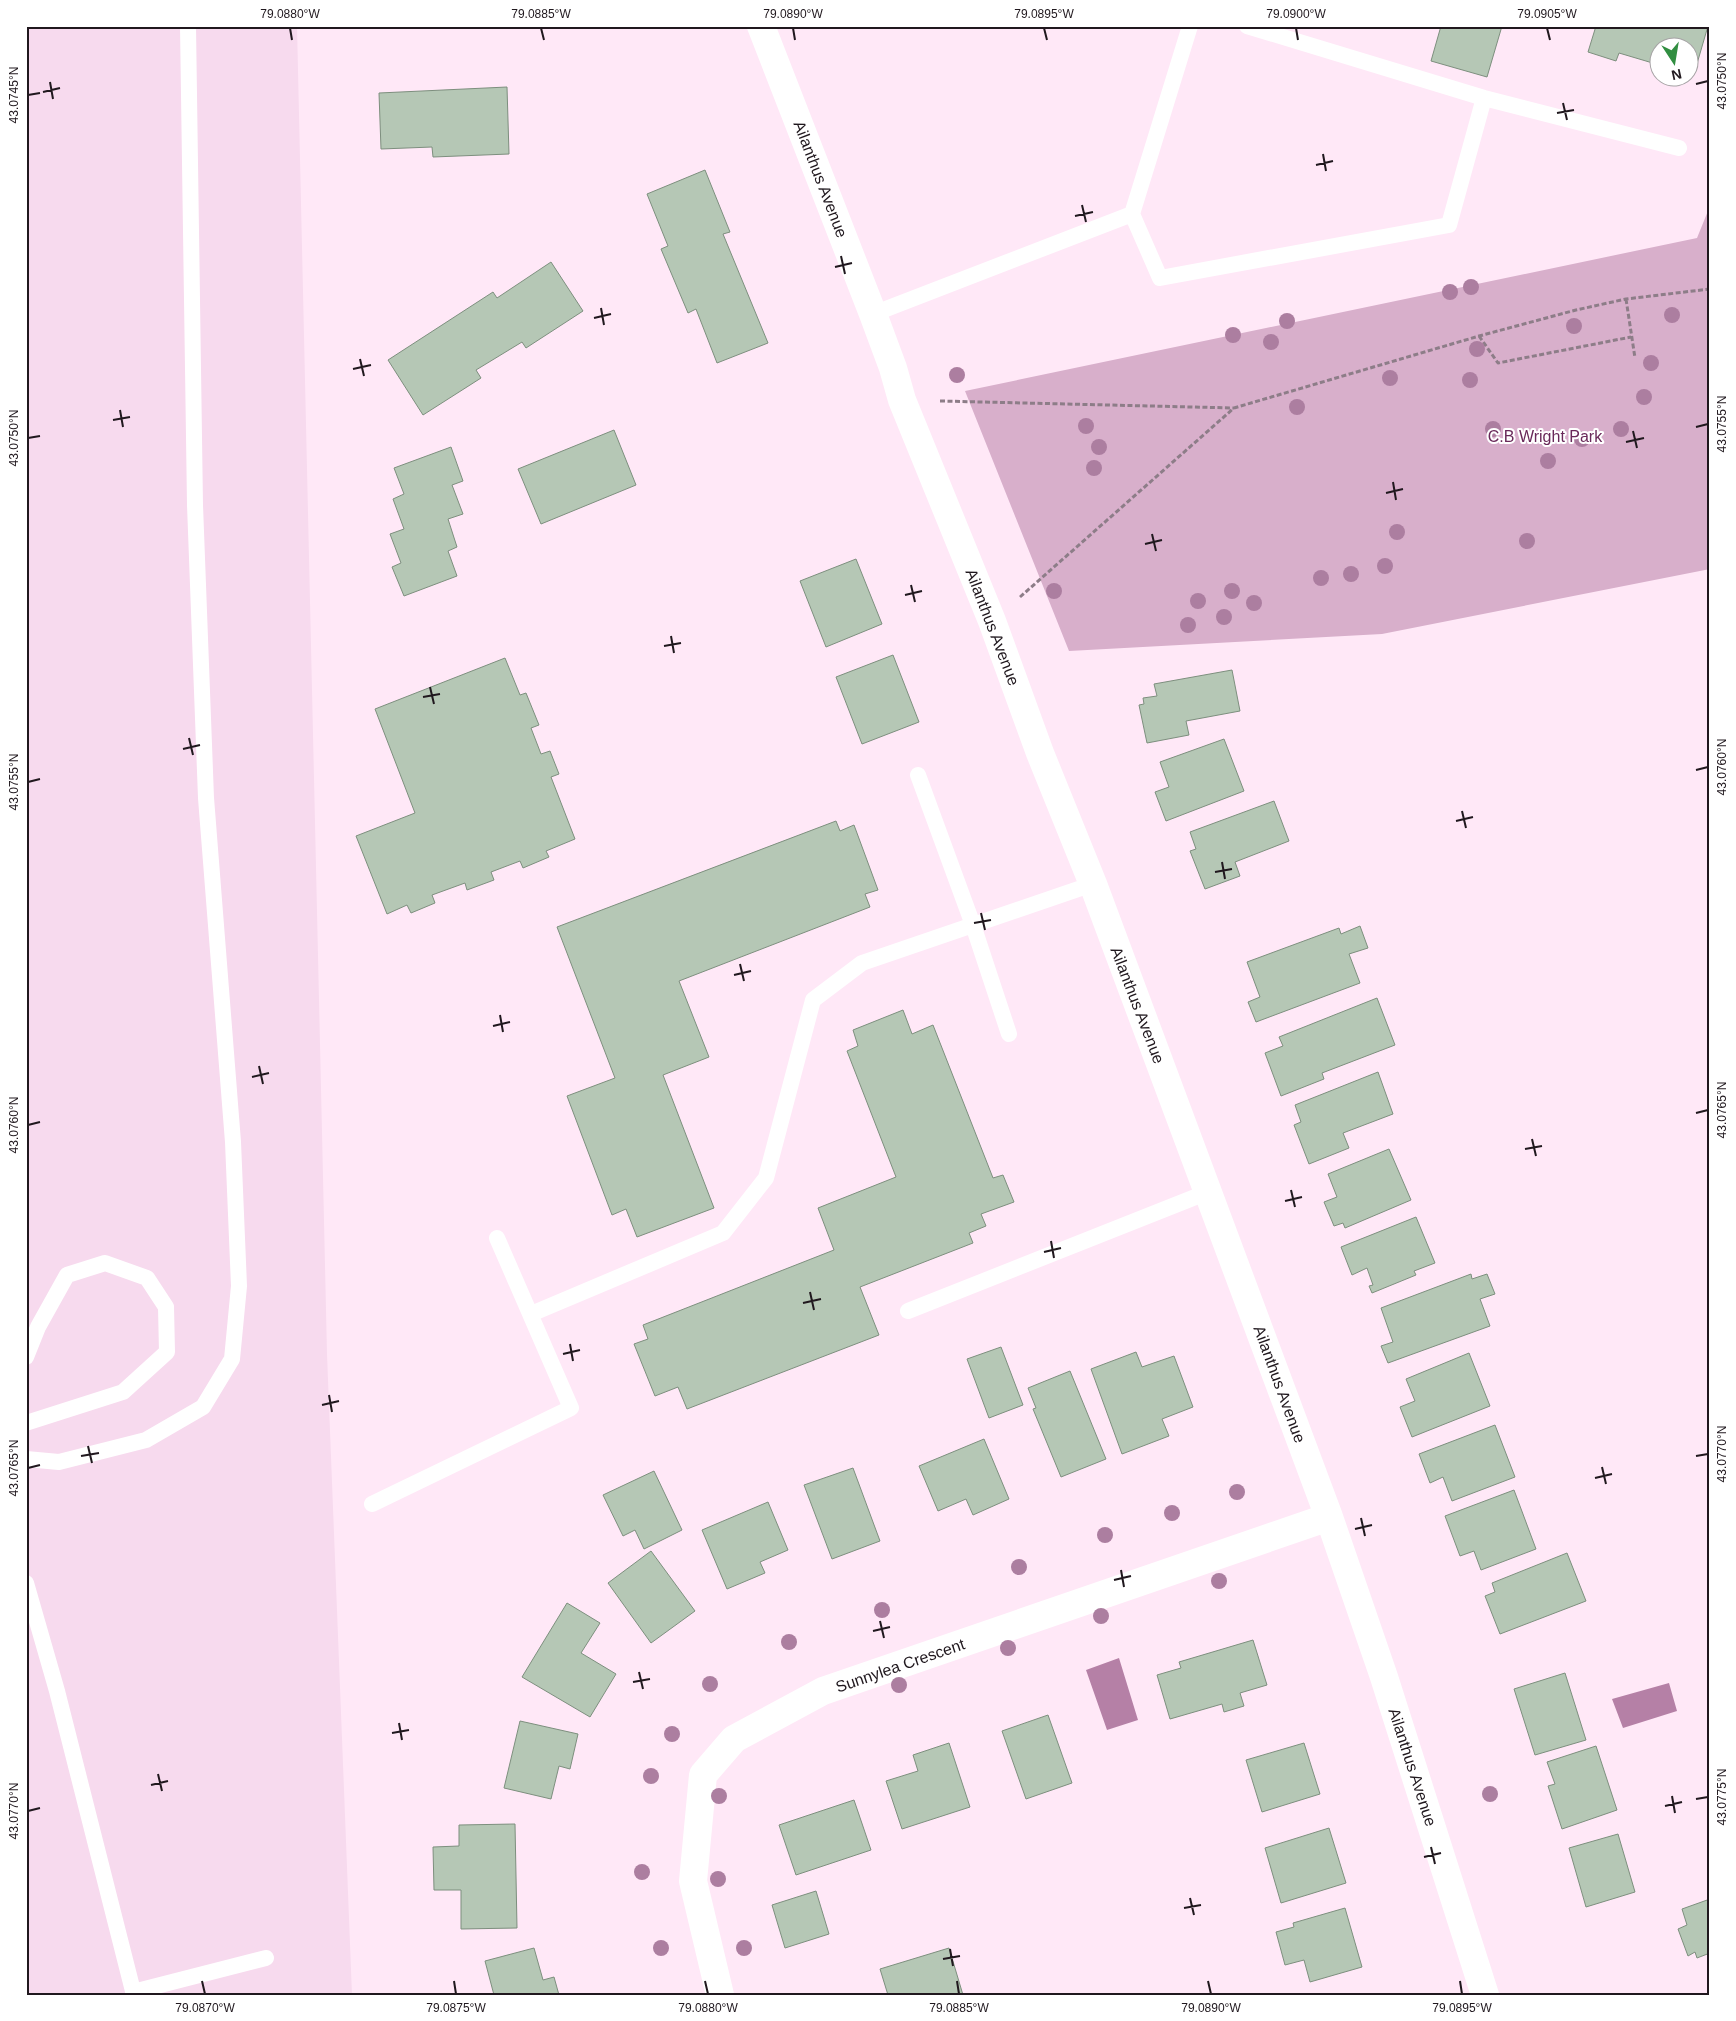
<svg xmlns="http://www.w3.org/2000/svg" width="1736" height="2021" viewBox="0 0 1736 2021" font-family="Arial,sans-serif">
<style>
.built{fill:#f7daee}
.green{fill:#d8afcb}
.water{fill:#b580a6}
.building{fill:#b5c7b5;stroke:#7d8f7e}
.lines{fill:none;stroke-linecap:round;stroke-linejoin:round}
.path{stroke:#8d7d88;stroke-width:3;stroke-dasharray:5 2.5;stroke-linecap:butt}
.service{stroke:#fff;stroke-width:16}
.minor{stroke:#fff;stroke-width:28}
.tree{fill:#ac7ea0}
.ticks{fill:none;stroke:#20181e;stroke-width:2}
.labels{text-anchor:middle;stroke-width:4;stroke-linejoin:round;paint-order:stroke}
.street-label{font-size:16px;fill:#20181e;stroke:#fff}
.park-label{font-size:16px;fill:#692859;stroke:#fff}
.neatline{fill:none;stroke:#20181e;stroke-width:2}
.ticks-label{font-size:12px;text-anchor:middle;fill:#20181e}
</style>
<rect width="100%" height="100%" fill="#ffe8f7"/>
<path class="built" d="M26 26H297L327 1354 352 1995H26Z"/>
<path class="green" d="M1710 206V569L1382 634 1069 651 965 391 1697 238Z"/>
<path class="water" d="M1119 1658 1138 1720 1107 1730 1086 1670Z
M1669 1683 1677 1711 1623 1728 1612 1699Z"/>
<path class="building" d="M1441 26H1502L1487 77 1431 61Z
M1596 26H1708L1694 74 1688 72V48H1658V75L1653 73 1656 64 1619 53 1616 61 1588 52Z
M1668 78H1686L1684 82Z
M507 87 509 154 433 157 432 147 381 149 379 93Z
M705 170 730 232 723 234 768 343 717 363 696 309 688 313 661 249 668 246 647 194Z
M551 262 583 311 526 348 522 342 476 370 481 378 423 415 388 360 493 292 497 298Z
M614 430 636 485 541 524 518 469Z
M451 447 463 481 452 485 463 514 448 519 457 547 448 551 457 576 404 596 392 567 401 563 390 534 404 529 393 499 404 494 394 468Z
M856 559 882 624 826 647 800 581Z
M893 655 919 722 862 744 836 677Z
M505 658 520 695 526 693 539 725 531 728 541 754 550 751 559 774 551 777 575 839 546 851 549 857 523 868 520 861 491 872 494 880 467 890 465 883 432 895 435 903 411 913 407 905 387 914 356 836 415 813 375 709Z
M1232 670 1240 711 1186 721 1189 735 1147 743 1139 705 1144 704 1143 698 1157 696 1154 684Z
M1224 739 1244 791 1166 821 1155 792 1169 787 1160 762Z
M1274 801 1289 841 1235 862 1240 876 1205 889 1190 851 1196 849 1190 832Z
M836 821 840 831 854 825 878 890 865 894 870 907 679 981 709 1057 663 1075 714 1208 637 1237 626 1209 612 1215 567 1096 615 1078 557 927Z
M1360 926 1368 948 1349 954 1360 983 1256 1022 1248 1002 1260 997 1247 962 1339 928 1341 934Z
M1377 998 1395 1045 1322 1073 1324 1079 1281 1096 1265 1053 1283 1046 1279 1037Z
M903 1010 912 1034 933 1025 993 1178 1003 1175 1014 1202 981 1214 986 1226 969 1233 973 1243 860 1287 879 1335 687 1409 678 1387 655 1396 634 1344 648 1339 643 1325 834 1250 818 1208 896 1177 847 1051 858 1046 853 1030Z
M1378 1072 1393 1114 1343 1133 1349 1148 1309 1164 1294 1125 1301 1122 1295 1105Z
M1389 1149 1411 1200 1345 1228 1343 1223 1334 1226 1324 1202 1337 1197 1328 1174Z
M1416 1217 1435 1263 1414 1271 1416 1275 1372 1293 1369 1286 1373 1285 1367 1268 1352 1275 1341 1247Z
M1471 1274 1472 1279 1487 1274 1495 1294 1480 1299 1490 1326 1388 1363 1381 1346 1393 1342 1381 1308Z
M1001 1347 1023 1405 989 1418 967 1359Z
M1136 1352 1142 1367 1174 1356 1193 1407 1162 1419 1169 1436 1122 1454 1091 1369Z
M1469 1353 1490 1406 1412 1437 1400 1407 1415 1401 1406 1379Z
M1070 1371 1106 1459 1061 1477 1033 1409 1036 1408 1028 1388Z
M1495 1425 1515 1477 1452 1501 1443 1477 1430 1483 1419 1454Z
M984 1439 1009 1499 973 1515 966 1499 938 1511 919 1466Z
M853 1468 880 1541 832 1559 804 1485Z
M654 1471 682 1530 644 1549 635 1530 623 1536 603 1495Z
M1514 1490 1536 1549 1481 1570 1474 1551 1460 1556 1445 1516Z
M768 1502 788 1550 760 1562 765 1573 727 1589 702 1530Z
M651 1551 695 1611 651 1643 608 1583Z
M1567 1553 1586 1601 1500 1634 1485 1596 1495 1592 1492 1583Z
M567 1603 600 1623 581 1653 616 1674 590 1717 522 1677Z
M1253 1640 1267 1685 1240 1693 1244 1706 1224 1712 1222 1704 1170 1719 1157 1675 1181 1668 1179 1662Z
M1565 1673 1586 1740 1535 1755 1514 1689Z
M1048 1715 1072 1783 1026 1799 1002 1731Z
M520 1721 578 1734 570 1769 559 1766 551 1799 504 1788Z
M949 1743 970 1807 902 1829 886 1781 918 1771 913 1755Z
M1304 1743 1320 1794 1262 1812 1246 1760Z
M1596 1746 1617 1810 1562 1829 1548 1786 1555 1784 1547 1762Z
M854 1800 871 1850 796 1875 779 1825Z
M515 1824 517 1928 461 1929V1890H434L433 1847 459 1846V1825Z
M1329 1828 1346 1883 1281 1903 1265 1848Z
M1618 1834 1635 1892 1586 1907 1569 1848Z
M816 1891 829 1934 785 1948 772 1905Z
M1710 1899V1953L1697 1958 1695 1952 1688 1956 1678 1929 1687 1925 1682 1909Z
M1345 1908 1362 1967 1310 1982 1304 1960 1285 1965 1276 1932 1294 1927 1293 1923Z
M534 1948 543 1980 554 1977 559 1995H494L485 1961Z
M949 1948 963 1995H888L880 1969Z"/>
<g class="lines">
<path class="path" d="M1626 299 1635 358
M1479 336 1498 363 1631 337
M940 401 1234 408
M1020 597 1234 408 1479 336 1576 310 1626 299 1710 289"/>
<path class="service" d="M1247 26 1484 98 1679 148
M1132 214 1190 26
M873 314 1132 214 1160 278 1449 225 1484 98
M918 775 973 925 1009 1034
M908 1311 1208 1192
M531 1314 723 1233 766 1178 813 1000 862 963 1093 884
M26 1357 38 1327 67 1275 105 1263 147 1278 166 1307 167 1352 123 1392 26 1423
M26 1459 59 1462 146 1440 203 1407 232 1359 239 1286 233 1142 206 798 195 505 188 26
M372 1504 571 1408 497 1238
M26 1583 57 1691 134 1995
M133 1992 266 1958"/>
<path class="minor" d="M761 26 873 314 893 368 902 400 992 621 1040 753 1093 884 1329 1517 1384 1677 1485 1995
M720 1995 693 1881 703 1775 734 1739 823 1691 1329 1517"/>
</g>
<g class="tree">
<circle cx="1471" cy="287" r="8"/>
<circle cx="1450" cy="292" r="8"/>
<circle cx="1672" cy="315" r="8"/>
<circle cx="1287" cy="321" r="8"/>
<circle cx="1574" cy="326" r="8"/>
<circle cx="1233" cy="335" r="8"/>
<circle cx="1271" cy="342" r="8"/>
<circle cx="1477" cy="349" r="8"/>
<circle cx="1651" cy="363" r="8"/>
<circle cx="957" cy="375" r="8"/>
<circle cx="1390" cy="378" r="8"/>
<circle cx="1470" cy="380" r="8"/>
<circle cx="1644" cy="397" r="8"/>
<circle cx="1297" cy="407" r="8"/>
<circle cx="1086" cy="426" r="8"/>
<circle cx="1493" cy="429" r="8"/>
<circle cx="1621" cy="429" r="8"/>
<circle cx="1582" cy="439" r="8"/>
<circle cx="1099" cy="447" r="8"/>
<circle cx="1548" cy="461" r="8"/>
<circle cx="1094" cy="468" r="8"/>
<circle cx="1397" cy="532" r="8"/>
<circle cx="1527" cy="541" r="8"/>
<circle cx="1385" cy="566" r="8"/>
<circle cx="1351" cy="574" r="8"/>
<circle cx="1321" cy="578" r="8"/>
<circle cx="1054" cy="591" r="8"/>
<circle cx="1232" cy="591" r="8"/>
<circle cx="1198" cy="601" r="8"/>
<circle cx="1254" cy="603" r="8"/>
<circle cx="1224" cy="617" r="8"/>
<circle cx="1188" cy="625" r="8"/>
<circle cx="1237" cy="1492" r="8"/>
<circle cx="1172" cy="1513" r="8"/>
<circle cx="1105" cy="1535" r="8"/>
<circle cx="1019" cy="1567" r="8"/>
<circle cx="1219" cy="1581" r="8"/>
<circle cx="882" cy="1610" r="8"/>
<circle cx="1101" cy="1616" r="8"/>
<circle cx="789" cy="1642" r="8"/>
<circle cx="1008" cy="1648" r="8"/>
<circle cx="710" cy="1684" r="8"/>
<circle cx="899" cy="1685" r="8"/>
<circle cx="672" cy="1734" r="8"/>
<circle cx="651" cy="1776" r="8"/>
<circle cx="1490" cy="1794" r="8"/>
<circle cx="719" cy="1796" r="8"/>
<circle cx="642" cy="1872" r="8"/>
<circle cx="718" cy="1879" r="8"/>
<circle cx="661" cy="1948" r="8"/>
<circle cx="744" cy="1948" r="8"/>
</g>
<path class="ticks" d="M290 28 292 40M541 28 544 40M793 28 795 40M1044 28 1047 40M1296 28 1298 40M1547 28 1550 40M50 82 53 99M1696 84 1708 81M43 92 60 88M28 95 40 93M1563 103 1567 120M1557 113 1574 110M1323 154 1326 171M1316 165 1333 161M1082 205 1086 222M1075 216 1093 212M841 256 845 274M835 267 852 263M601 308 604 325M594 318 611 314M360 359 364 376M353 369 371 365M120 410 123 427M113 420 130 417M1696 427 1708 424M1633 431 1637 448M28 438 40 436M1626 442 1644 438M1393 482 1396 500M1386 493 1403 489M1152 534 1156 551M1145 544 1162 540M911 585 915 602M905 595 922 591M671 636 674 653M664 646 681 643M430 687 434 704M423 697 440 694M189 738 193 755M183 749 200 745M1696 770 1708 767M28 782 40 779M1462 811 1466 828M1456 821 1473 817M1222 862 1225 879M1215 872 1232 869M981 913 985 930M974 923 991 920M740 964 744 981M734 975 751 971M500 1015 503 1032M493 1026 510 1022M259 1066 263 1084M252 1077 269 1073M1696 1113 1708 1110M28 1125 40 1122M1532 1139 1536 1156M1525 1149 1542 1146M1291 1190 1295 1207M1285 1201 1302 1197M1051 1241 1054 1258M1044 1252 1061 1248M810 1292 814 1310M803 1303 821 1299M570 1344 573 1361M563 1354 580 1350M329 1395 332 1412M322 1405 339 1401M88 1446 92 1463M81 1456 99 1453M1696 1456 1708 1454M1602 1467 1606 1484M28 1468 40 1465M1595 1478 1612 1474M1361 1518 1365 1536M1355 1529 1372 1525M1121 1570 1124 1587M1114 1580 1131 1576M880 1621 884 1638M873 1631 890 1627M639 1672 643 1689M633 1682 650 1679M399 1723 402 1740M392 1733 409 1730M158 1774 162 1791M151 1785 168 1781M1672 1796 1675 1813M1696 1799 1708 1797M1665 1806 1682 1802M28 1811 40 1808M1431 1847 1435 1864M1424 1857 1441 1853M1190 1898 1194 1915M1184 1908 1201 1905M950 1949 953 1966M943 1959 960 1956M202 1981 205 1994M454 1981 456 1994M705 1981 708 1994M957 1981 959 1994M1208 1981 1211 1994M1460 1981 1462 1994"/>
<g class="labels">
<g class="street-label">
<text transform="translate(821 179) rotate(69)" y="6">Ailanthus Avenue</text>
<text transform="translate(993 627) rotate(69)" y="6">Ailanthus Avenue</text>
<text transform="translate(1138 1005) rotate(69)" y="6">Ailanthus Avenue</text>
<text transform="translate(1280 1384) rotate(70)" y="6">Ailanthus Avenue</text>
<text transform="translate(900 1665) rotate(-19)" y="6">Sunnylea Crescent</text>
<text transform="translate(1413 1767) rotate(72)" y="6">Ailanthus Avenue</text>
</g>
<g class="park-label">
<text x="1545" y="442">C.B Wright Park</text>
</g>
</g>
<rect width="1736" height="2021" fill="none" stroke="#ffffff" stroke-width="55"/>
<g transform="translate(1674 62) rotate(168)"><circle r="24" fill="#ffffff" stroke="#a6a3a5"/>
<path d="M0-4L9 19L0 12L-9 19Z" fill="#318e41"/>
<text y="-8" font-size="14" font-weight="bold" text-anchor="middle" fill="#20181e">N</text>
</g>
<rect x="28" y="28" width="1680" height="1966" class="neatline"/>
<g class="ticks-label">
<text x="290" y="18">79.0880°W</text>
<text x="541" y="18">79.0885°W</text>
<text x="793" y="18">79.0890°W</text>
<text x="1044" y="18">79.0895°W</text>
<text x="1296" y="18">79.0900°W</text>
<text x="1547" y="18">79.0905°W</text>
<text transform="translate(1722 81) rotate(-90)" y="4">43.0750°N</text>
<text transform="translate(14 95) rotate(-90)" y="4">43.0745°N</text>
<text transform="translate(1722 424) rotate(-90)" y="4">43.0755°N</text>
<text transform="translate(14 438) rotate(-90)" y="4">43.0750°N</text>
<text transform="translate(1722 767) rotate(-90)" y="4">43.0760°N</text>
<text transform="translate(14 782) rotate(-90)" y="4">43.0755°N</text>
<text transform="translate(1722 1110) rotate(-90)" y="4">43.0765°N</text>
<text transform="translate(14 1125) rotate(-90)" y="4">43.0760°N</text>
<text transform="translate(1722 1454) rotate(-90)" y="4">43.0770°N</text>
<text transform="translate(14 1468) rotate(-90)" y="4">43.0765°N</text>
<text transform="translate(1722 1797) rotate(-90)" y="4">43.0775°N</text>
<text transform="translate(14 1811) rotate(-90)" y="4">43.0770°N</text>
<text x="205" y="2012">79.0870°W</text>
<text x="456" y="2012">79.0875°W</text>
<text x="708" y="2012">79.0880°W</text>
<text x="959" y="2012">79.0885°W</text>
<text x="1211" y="2012">79.0890°W</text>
<text x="1462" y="2012">79.0895°W</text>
</g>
</svg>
